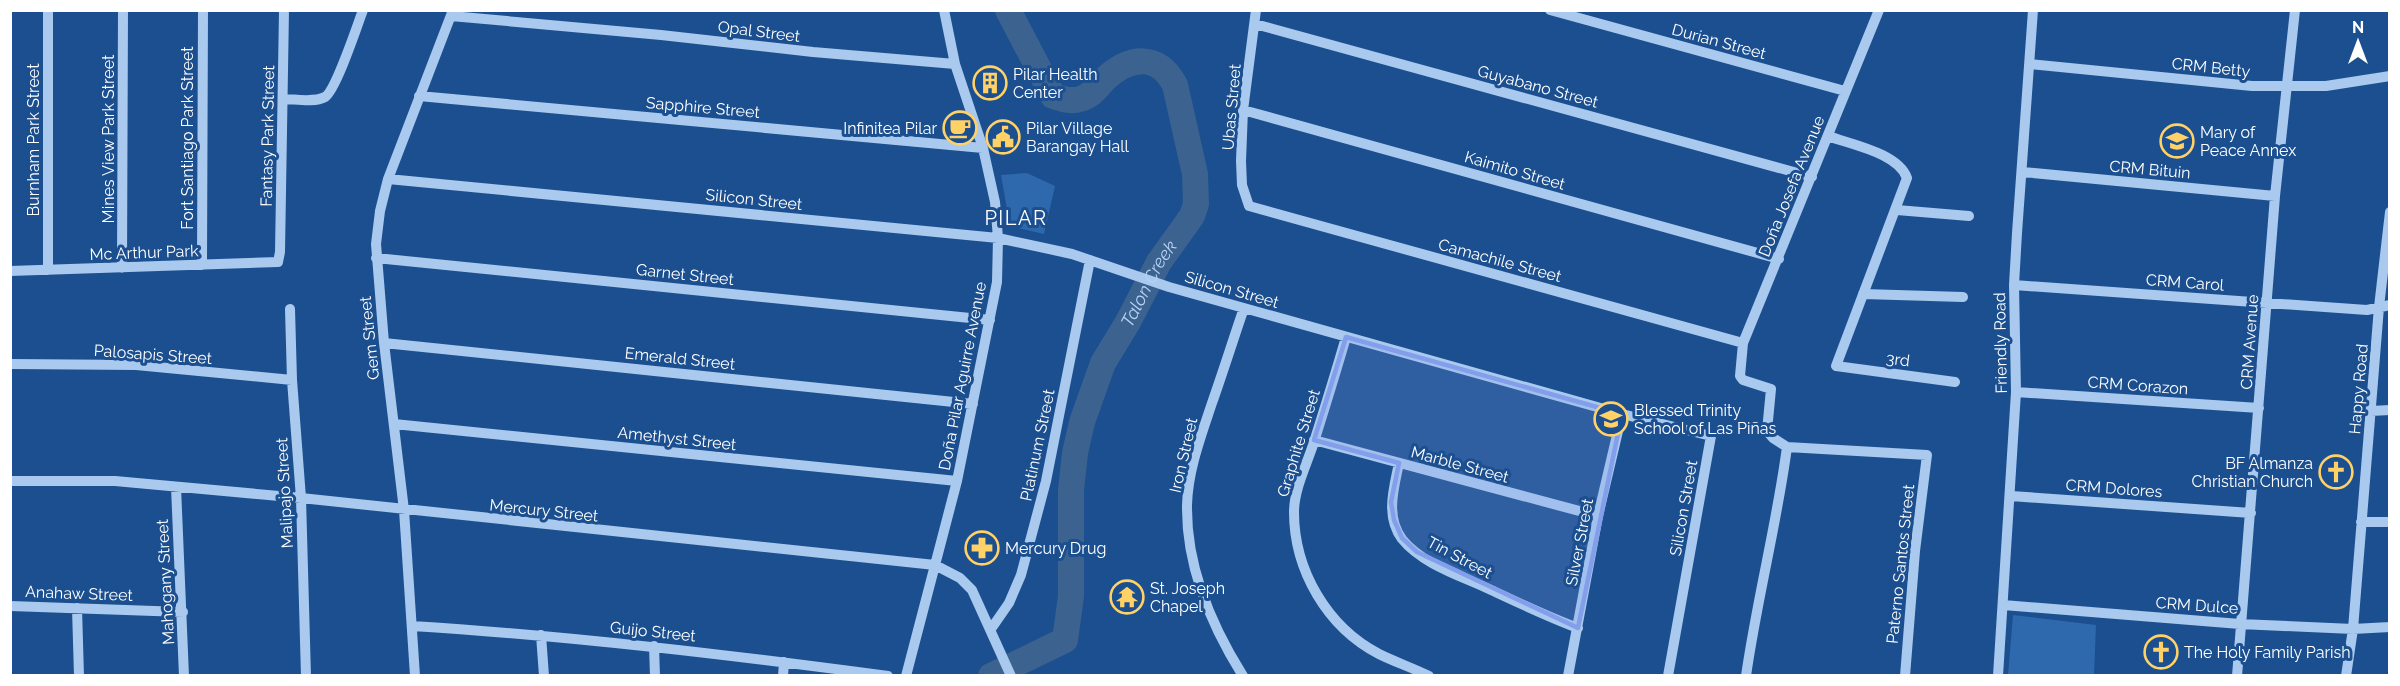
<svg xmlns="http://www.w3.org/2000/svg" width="2400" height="686" viewBox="0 0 2400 686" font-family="Raleway,sans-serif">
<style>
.green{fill:#2e69ad}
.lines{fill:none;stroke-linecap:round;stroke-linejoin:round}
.river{stroke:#3c6290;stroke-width:26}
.minor{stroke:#a9c9ee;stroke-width:10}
.marked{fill:#839eea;fill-opacity:0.2;stroke:#839eea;stroke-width:4.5;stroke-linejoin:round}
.labels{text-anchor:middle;stroke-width:6;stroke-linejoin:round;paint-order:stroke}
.street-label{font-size:16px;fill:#fff;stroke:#1b4f8f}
.poi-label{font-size:16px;fill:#fff;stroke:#1b4f8f;text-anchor:start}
.water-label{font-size:18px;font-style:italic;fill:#b5d3f5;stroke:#1b4f8f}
.quarter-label{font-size:20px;letter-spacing:1.5px;fill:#fff;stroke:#1b4f8f}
</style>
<rect width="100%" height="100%" fill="#1b4f8f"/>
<path class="green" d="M1027 173 1055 186 1044 234 1010 226 1001 175Z
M2013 615 2096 625 2094 675H2008Z"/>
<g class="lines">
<path class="river" id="s1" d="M991 676 1065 640 1071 596V490L1075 453 1082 422 1103 363 1128 322 1159 262 1192 216 1196 204 1195 174 1175 85C1158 53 1130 56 1105 79 1097 87 1092 96 1080 99 1071 102 1062 99 1053 96L1008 10"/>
<path class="minor" d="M48 10V270
M1256 10 1243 110 1241 161 1242 185 1249 206 1743 343
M1550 10 1845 91
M1879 10 1743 343 1740 376 1743 380 1771 389 1767 431 1773 438 1787 447 1927 455 1915 551 1905 676
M451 16 661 35 813 52 955 64
M1255 24 1812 177
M2030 64 2252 86H2326L2390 76
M419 96 983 148
M283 99C295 99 314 103 325 97 336 90 357 26 363 10
M1243 110 1779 259
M1828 136C1852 145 1898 153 1907 178L1836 366 1955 382
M2023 172 2275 196
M388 179 998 238 1072 254 1169 287 1622 414 1711 436 1668 676
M1897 210 1969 216
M376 258 990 320
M202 265 203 10
M122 268 123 10
M10 271 278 262 280 252 284 10
M2014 285 2367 310 2390 305
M1863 294 1963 297
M290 309 292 380 301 498 306 676
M1346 337C1336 372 1325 407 1314 442 1307 464 1294 489 1294 512 1294 570 1327 627 1379 654 1395 662 1413 668 1429 676
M384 343 973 404
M10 364 136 365 292 380
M2016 392 2259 408
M2371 411 2390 410
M394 424 957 481
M1314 440 1598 516
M1399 463C1394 488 1385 516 1402 539 1422 564 1461 576 1489 589 1519 603 1548 617 1578 628
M10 481H115L301 498 935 565 960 578 972 590 1011 676
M176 487 184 676
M2011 496 2251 513
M2361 522H2390
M2003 605 2240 624 2353 629 2390 627
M10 606 183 612
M77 608 79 676
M412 626C572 636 730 655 888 676
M991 629 1009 603 1021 575 1046 481 1090 260
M541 635 544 676
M654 646 655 676
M415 676 404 510 384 343 376 244 380 211 388 179 453 10
M783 676 784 662
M906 676 957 481 997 282 998 238 995 202 983 148 955 64 944 10
M1243 676C1211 625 1186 566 1187 505 1188 470 1201 436 1212 403 1223 372 1233 340 1244 308
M1568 676 1598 516 1622 414
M1746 676C1757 599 1777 523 1787 447
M1998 676 2016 392 2014 285 2017 233 2033 10
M2237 676 2275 196 2295 10
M2346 676 2353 629 2379 307 2390 212"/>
</g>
<path class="marked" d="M1346 337 1622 414 1578 628 1417 552 1402 538 1394 520 1391 502 1399 463 1314 440Z"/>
<defs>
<symbol id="building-ring" viewBox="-11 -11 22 22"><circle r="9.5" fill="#1b4f8f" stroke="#ffd166" stroke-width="1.5"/><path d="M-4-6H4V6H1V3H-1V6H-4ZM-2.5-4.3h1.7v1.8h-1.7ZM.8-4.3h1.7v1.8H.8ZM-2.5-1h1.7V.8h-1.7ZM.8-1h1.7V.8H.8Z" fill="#ffd166"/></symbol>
<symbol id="cafe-ring" viewBox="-11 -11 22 22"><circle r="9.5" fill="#1b4f8f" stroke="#ffd166" stroke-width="1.5"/><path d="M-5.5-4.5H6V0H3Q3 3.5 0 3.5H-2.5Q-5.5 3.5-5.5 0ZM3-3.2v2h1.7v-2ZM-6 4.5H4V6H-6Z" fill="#ffd166"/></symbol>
<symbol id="civic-ring" viewBox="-11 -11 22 22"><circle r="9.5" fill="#1b4f8f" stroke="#ffd166" stroke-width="1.5"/><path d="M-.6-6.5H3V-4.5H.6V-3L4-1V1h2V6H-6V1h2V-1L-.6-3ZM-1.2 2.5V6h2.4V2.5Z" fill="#ffd166"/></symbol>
<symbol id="school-ring" viewBox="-11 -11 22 22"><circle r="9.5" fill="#1b4f8f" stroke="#ffd166" stroke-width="1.5"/><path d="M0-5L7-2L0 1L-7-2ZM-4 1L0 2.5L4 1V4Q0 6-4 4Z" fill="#ffd166"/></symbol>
<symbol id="church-ring" viewBox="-11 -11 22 22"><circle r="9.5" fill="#1b4f8f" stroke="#ffd166" stroke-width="1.5"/><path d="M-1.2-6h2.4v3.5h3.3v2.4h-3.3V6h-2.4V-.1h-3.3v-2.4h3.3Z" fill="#ffd166"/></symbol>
<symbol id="pharmacy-ring" viewBox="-11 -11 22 22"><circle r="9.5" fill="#1b4f8f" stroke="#ffd166" stroke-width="1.5"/><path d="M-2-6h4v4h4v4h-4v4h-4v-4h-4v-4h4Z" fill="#ffd166"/></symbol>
<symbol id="temple-ring" viewBox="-11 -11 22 22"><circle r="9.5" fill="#1b4f8f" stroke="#ffd166" stroke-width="1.5"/><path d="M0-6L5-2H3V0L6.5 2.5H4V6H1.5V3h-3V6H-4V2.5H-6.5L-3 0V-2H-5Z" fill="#ffd166"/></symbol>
</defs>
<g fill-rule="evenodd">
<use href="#building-ring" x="971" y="64" width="38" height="38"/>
<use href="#cafe-ring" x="941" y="109" width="38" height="38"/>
<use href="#civic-ring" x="984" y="118" width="38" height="38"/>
<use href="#school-ring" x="2158" y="122" width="38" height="38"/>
<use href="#school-ring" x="1592" y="400" width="38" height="38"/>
<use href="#church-ring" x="2317" y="453" width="38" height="38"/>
<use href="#pharmacy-ring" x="963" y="529" width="38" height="38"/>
<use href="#temple-ring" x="1108" y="578" width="38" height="38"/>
<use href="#church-ring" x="2142" y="633" width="38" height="38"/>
</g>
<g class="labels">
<g class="street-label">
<text transform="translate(759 31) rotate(7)" y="6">Opal Street</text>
<text transform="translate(1719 41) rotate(15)" y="6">Durian Street</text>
<text transform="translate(2211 67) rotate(6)" y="6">CRM Betty</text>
<text transform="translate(1538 86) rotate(15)" y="6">Guyabano Street</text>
<text transform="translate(703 107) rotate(5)" y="6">Sapphire Street</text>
<text transform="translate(1231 107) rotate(-85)" y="6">Ubas Street</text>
<text transform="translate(267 136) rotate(-89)" y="6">Fantasy Park Street</text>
<text transform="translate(187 138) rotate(-90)" y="6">Fort Santiago Park Street</text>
<text transform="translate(108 139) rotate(-90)" y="6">Mines View Park Street</text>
<text transform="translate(33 140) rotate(-90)" y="6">Burnham Park Street</text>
<text transform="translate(2150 169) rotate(5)" y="6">CRM Bituin</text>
<text transform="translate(1515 170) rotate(16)" y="6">Kaimito Street</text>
<text transform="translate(1791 186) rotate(-68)" y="6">Doña Josefa Avenue</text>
<text transform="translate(754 199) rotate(6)" y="6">Silicon Street</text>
<text transform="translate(144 252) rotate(-2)" y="6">Mc Arthur Park</text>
<text transform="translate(1500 260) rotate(15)" y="6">Camachile Street</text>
<text transform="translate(685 274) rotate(6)" y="6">Garnet Street</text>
<text transform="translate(2185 282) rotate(4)" y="6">CRM Carol</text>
<text transform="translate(1232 289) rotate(16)" y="6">Silicon Street</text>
<text transform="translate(369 338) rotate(-96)" y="6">Gem Street</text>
<text transform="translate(2249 342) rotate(-86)" y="6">CRM Avenue</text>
<text transform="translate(2000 343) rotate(-91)" y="6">Friendly Road</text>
<text transform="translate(153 354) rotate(4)" y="6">Palosapis Street</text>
<text transform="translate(680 358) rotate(6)" y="6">Emerald Street</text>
<text transform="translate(1898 359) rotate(7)" y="6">3rd</text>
<text transform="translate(962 376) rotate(-79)" y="6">Doña Pilar Aguirre Avenue</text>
<text transform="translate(2138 385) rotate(4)" y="6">CRM Corazon</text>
<text transform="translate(2358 389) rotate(-85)" y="6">Happy Road</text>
<text transform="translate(677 438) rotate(6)" y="6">Amethyst Street</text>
<text transform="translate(1298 443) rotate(-73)" y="6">Graphite Street</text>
<text transform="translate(1037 445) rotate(-78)" y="6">Platinum Street</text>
<text transform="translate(1183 455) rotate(-77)" y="6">Iron Street</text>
<text transform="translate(1460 464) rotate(15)" y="6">Marble Street</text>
<text transform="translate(2114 488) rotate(4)" y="6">CRM Dolores</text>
<text transform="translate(284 493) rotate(-93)" y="6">Malipajo Street</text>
<text transform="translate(1683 508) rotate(-80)" y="6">Silicon Street</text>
<text transform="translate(544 510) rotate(6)" y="6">Mercury Street</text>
<text transform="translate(1579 542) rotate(-79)" y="6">Silver Street</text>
<text transform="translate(1460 557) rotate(28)" y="6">Tin Street</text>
<text transform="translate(1900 564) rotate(-84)" y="6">Paterno Santos Street</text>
<text transform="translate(165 582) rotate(-93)" y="6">Mahogany Street</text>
<text transform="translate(79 593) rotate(2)" y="6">Anahaw Street</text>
<text transform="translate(2197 605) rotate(4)" y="6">CRM Dulce</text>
<text transform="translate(653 631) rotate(6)" y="6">Guijo Street</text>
</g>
<g class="poi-label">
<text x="1013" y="80">Pilar Health<tspan x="1013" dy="18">Center</tspan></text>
<text x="937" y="134" text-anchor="end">Infinitea Pilar</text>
<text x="1026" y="134">Pilar Village<tspan x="1026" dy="18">Barangay Hall</tspan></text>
<text x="2200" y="138">Mary of<tspan x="2200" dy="18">Peace Annex</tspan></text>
<text x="1634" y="416">Blessed Trinity<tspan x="1634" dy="18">School of Las Piñas</tspan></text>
<text x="2313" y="469" text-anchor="end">BF Almanza<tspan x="2313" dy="18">Christian Church</tspan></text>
<text x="1005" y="554">Mercury Drug</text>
<text x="1150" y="594">St. Joseph<tspan x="1150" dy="18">Chapel</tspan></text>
<text x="2184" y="658">The Holy Family Parish</text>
</g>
<g class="water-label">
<text dy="6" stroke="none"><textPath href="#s1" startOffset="456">Talon Creek</textPath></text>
</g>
<g class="quarter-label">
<text x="1016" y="225">PILAR</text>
</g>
</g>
<rect width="2400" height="686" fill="none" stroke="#ffffff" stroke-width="24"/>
<g transform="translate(2358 42)" stroke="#1b4f8f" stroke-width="4.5" paint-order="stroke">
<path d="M0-4.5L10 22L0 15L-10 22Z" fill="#ffffff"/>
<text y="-9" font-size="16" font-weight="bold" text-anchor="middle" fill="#ffffff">N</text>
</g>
</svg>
